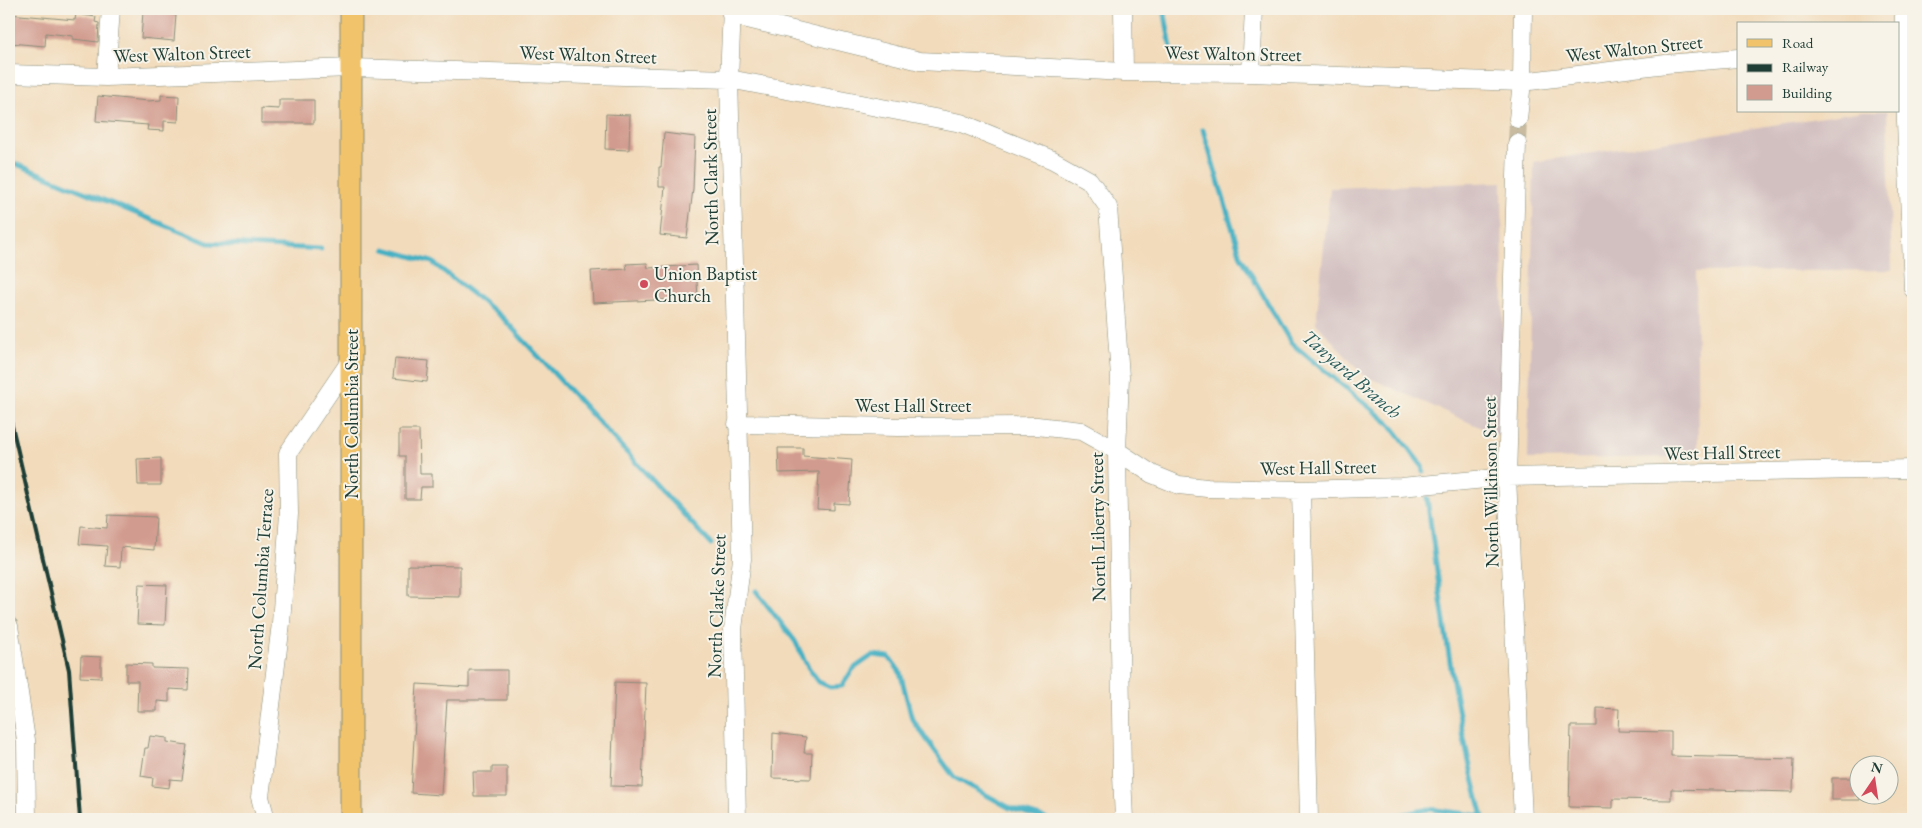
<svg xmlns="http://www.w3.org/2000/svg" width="1922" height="828" viewBox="0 0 1922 828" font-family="'EB Garamond',serif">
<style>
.industrial{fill:#d2bfc0}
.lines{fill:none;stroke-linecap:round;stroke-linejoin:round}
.stream{stroke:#45b0c3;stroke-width:5}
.building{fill:#d29b8f}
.minor-tunnel{stroke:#c8bba0;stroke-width:18;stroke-dasharray:18 9;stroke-linecap:butt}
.minor-casing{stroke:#888c78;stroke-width:19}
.major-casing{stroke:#888c78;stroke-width:23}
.minor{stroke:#fff;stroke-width:18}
.major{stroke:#f1c36a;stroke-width:21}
.rail{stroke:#1f3d34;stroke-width:4}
.poi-dot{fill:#d1495b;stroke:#f7f3e8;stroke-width:2}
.labels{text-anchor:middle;stroke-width:4;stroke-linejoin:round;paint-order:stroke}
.street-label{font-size:19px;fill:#1f3d34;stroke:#f7f3e8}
.poi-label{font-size:19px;fill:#1f3d34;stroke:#f7f3e8;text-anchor:start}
.water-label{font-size:20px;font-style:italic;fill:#285a58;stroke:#f7f3e8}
</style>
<rect width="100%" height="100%" fill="#f7f3e8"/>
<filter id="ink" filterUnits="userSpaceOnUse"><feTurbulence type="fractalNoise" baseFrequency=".02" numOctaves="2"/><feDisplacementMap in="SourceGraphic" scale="10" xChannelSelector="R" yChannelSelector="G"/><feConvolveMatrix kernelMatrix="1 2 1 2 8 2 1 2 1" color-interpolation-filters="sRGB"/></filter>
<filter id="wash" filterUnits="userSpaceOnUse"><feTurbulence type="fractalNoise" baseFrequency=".0096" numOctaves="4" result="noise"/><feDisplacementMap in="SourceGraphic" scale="20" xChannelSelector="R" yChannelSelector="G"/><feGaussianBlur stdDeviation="1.12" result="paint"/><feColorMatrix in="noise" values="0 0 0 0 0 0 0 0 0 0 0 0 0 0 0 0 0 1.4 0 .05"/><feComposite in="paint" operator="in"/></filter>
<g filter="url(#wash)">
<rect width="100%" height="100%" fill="#f2dbbb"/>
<path class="industrial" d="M1863 111H1887L1892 270 1696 272 1698 457 1528 459 1534 162Z
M1502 182 1504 438 1363 375 1316 323 1330 188Z"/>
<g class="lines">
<path class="stream" d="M1164 9 1171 48
M1203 130 1241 257 1291 343 1390 424 1422 466 1423 471
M9 161 208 243 321 249
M385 249 432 262 503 318 711 544
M756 591 795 641 808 667 819 682 830 687 842 686 853 669 873 655 889 657 900 672 912 719 954 777 1010 808 1047 819
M1380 819 1429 809 1483 816C1453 713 1442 604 1427 498"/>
</g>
<g id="blocks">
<path class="building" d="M143 12 176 15 174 41 141 38Z
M9 14 75 20 76 14 96 17 95 22 99 23 98 42 73 39V36L46 33 45 46 9 43Z
M161 95 179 96 178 122 164 121V131L147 130 148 125 96 121 98 96 148 101 161 100Z
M279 100H314V123H261V108L279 109Z
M606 114 630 115 629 150 605 149Z
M664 133 695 137 693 189 687 238 660 235 665 187H659V167H661Z
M647 263 648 268 696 265 698 298 593 303 591 271 627 269 626 264Z
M395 358 429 361 427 382 393 378Z
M399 430H419L420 474H432V487H421L420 499H405V456H399Z
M778 448H803V456L852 460 849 504 834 503V510L817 509 819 472 779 473Z
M161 458V485H138L137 459Z
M108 515 156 517 154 550 121 547 120 567 105 566 107 546 79 544 81 526 107 528Z
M408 565 460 566V597L408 596Z
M139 584 167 585 165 625 137 624Z
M81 656 101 657V678L80 677Z
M126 663 152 664V668L189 669 188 690 169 689V702L157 701V711H137L138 681H126Z
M469 670H507V700H447L441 795 411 793 417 684 469 687Z
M615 682 646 683 642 787 611 786Z
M1597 708 1619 709 1618 731 1671 732V756L1794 759 1793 792 1671 789V800L1613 799V808L1569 807 1571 726H1597Z
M773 733 806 737 804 753H812L811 779 772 778Z
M150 736 167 738V742L187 745 182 780 170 779 169 788 152 786 153 778 141 776 145 748H148Z
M492 767H507V796H474L473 772H492Z
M1832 778H1860V800H1832Z"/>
</g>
</g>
<g filter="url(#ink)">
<use href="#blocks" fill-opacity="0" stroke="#888c78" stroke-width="1"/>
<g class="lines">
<path class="minor-tunnel" d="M1517 143 1518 119"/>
<defs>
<path id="minor" d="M732 9 729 79 742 559 733 629 737 819
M1123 9 1124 72
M1904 9V73L1913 289
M731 15 920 61 1124 72 1251 73 1522 82 1666 64 1738 58
M1251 73 1254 9
M9 74 106 77 351 68 729 79 961 123 1053 160 1089 180 1108 207 1120 377 1117 451 1122 775 1124 819
M106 77 111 9
M1518 119 1522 82 1523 9
M1517 143 1507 477 1523 819
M737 424 898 427 1037 426 1081 431 1117 451 1152 474 1179 485 1207 488 1301 490 1401 487 1507 477 1913 469
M1301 490 1309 819
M9 626 26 740 27 819
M266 819 260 797 281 623 289 514 288 453 351 360"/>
<path id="major" d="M351 819V9"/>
</defs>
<use href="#minor" class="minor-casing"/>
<use href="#major" class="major-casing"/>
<use href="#minor" class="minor"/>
<use href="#major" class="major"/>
<path class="rail" d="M9 413 69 670 80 819"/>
</g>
</g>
<circle class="poi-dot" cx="644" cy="284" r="5"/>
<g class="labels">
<g class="street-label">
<text transform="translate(1634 48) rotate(-6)" y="7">West Walton Street</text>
<text transform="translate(182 53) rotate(-2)" y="7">West Walton Street</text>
<text transform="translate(1233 53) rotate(1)" y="7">West Walton Street</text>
<text transform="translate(588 54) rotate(2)" y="7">West Walton Street</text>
<text transform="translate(710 177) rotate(-91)" y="7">North Clark Street</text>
<text x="913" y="412">West Hall Street</text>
<text transform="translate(351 414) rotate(-90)" y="7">North Columbia Street</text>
<text transform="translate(1722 452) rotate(-1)" y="7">West Hall Street</text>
<text transform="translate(1318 467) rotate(-1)" y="7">West Hall Street</text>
<text transform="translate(1490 482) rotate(-91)" y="7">North Wilkinson Street</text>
<text transform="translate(1097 527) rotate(-91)" y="7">North Liberty Street</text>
<text transform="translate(260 579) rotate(-86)" y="7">North Columbia Terrace</text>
<text transform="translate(716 606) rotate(-88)" y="7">North Clarke Street</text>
</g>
<g class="poi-label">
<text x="654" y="280">Union Baptist<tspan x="654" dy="22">Church</tspan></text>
</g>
<g class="water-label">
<text transform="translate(1352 374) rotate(41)" y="7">Tanyard Branch</text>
</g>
</g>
<rect width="1922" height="828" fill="none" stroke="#f7f3e8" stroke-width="30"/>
<rect x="1737" y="22" width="162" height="90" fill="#f7f3e8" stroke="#a1aaa0"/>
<rect x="1747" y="39" width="25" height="8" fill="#f1c36a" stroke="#a1aaa0"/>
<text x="1782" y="48" font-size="15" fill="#1f3d34">Road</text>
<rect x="1747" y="64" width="25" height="8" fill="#1f3d34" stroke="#a1aaa0"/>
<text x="1782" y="72" font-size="15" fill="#1f3d34">Railway</text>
<rect x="1747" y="85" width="25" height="15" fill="#d29b8f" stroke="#a1aaa0"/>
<text x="1782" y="98" font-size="15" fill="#1f3d34">Building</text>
<g transform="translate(1874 780) rotate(13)"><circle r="24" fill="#f7f3e8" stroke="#a1aaa0"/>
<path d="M0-4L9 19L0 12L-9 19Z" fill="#d1495b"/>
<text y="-8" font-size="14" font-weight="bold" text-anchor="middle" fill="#1f3d34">N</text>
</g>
</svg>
